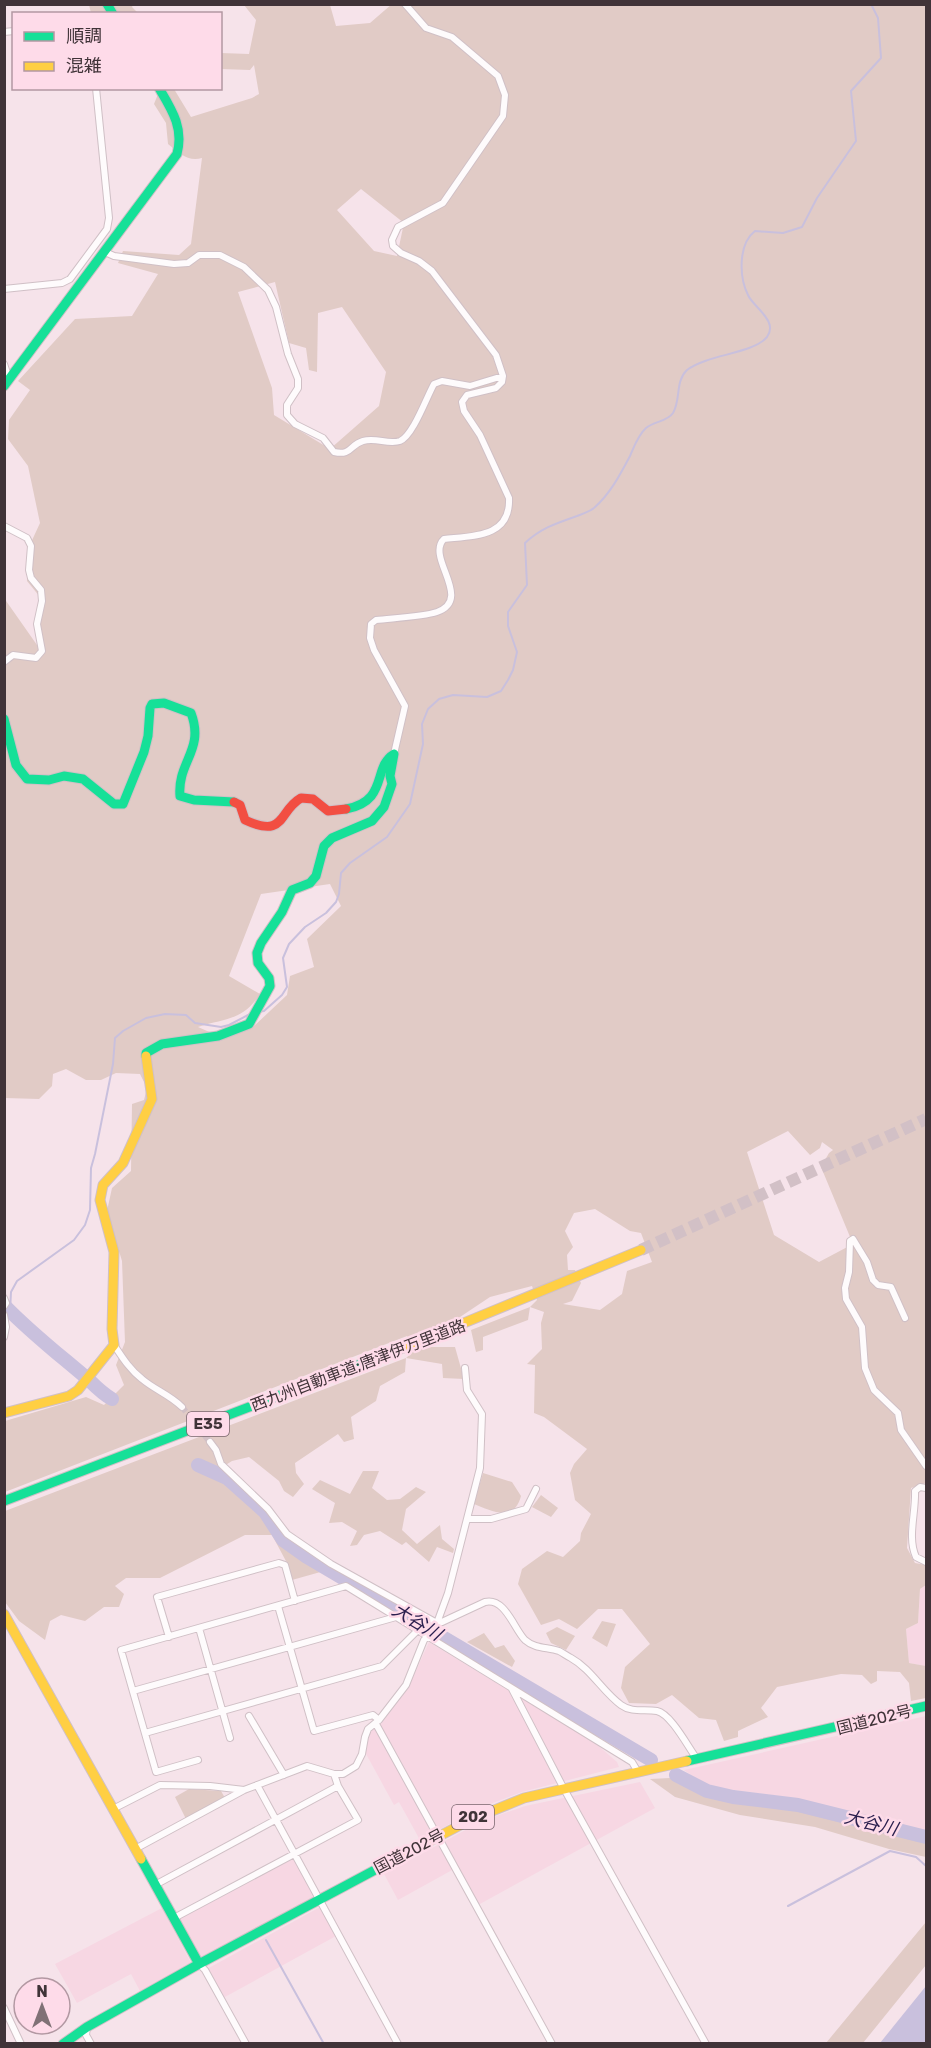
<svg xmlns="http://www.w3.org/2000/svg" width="931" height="2048" viewBox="0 0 931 2048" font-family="Rubik,'Noto Sans JP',sans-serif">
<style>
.built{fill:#f7d7e3}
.green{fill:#e1cbc6;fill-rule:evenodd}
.water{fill:#c9c0dd}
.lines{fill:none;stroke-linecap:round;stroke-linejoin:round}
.stream{stroke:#c9c0dd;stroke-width:2}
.river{stroke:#c9c0dd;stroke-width:14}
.street-tunnel{stroke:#d2c0c6;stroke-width:6;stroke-dasharray:6 3;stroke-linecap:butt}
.highway-tunnel{stroke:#d2c0c6;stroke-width:12;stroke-dasharray:12 6;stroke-linecap:butt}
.street-casing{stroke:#d0c0c6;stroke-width:8}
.fast-casing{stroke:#d0c0c6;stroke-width:11}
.slow-casing{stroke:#d0c0c6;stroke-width:11}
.jam-casing{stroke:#d0c0c6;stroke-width:11}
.street{stroke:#fefbfc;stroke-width:6}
.fast{stroke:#16e098;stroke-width:9}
.slow{stroke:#ffcf43;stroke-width:9}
.jam{stroke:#f24e42;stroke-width:9}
.labels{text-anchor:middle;stroke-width:5;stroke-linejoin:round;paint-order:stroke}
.shield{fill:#fedbe9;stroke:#79656d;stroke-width:1.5}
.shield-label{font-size:15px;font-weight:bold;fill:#403338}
.street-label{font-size:16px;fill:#403338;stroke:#fedbe9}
.water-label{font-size:18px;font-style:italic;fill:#2c204f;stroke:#fedbe9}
</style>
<rect width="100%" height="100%" fill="#f6e3ea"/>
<path class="built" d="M926 1585V1666L909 1663 906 1629 918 1623 920 1589Z
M429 1642 595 1743 617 1762 619 1767 522 1792 477 1809 420 1840 399 1802 394 1805 365 1752 371 1730 380 1725 408 1688Z
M926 1716V1831L794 1798 718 1788 700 1782 684 1770Z
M640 1782 655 1808 478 1905 454 1869 398 1900 384 1874 482 1821 525 1806Z
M294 1858 315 1897 200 1958 179 1919Z
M320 1907 336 1936 223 1998 207 1969Z
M162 1908 191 1963 140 1991 131 1974 77 2003 55 1964Z"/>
<path class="green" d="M392 4 926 5V1483L911 1488 907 1548 915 1563 926 1565V1585L920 1589 918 1623 906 1629 909 1663 926 1666V1698L911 1701 909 1683 900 1672 877 1671V1681L871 1684 862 1675 841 1674 777 1687 761 1708 768 1717 738 1731V1737L724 1741 716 1720 699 1718 672 1695 656 1704 629 1703 621 1688 625 1667 650 1644 622 1609H598L577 1629 559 1619 541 1625 518 1584 522 1569 547 1551 563 1557 580 1541 581 1533 591 1514 575 1500 570 1473 574 1464 587 1449 544 1417 534 1413 535 1365 527 1364 542 1349 541 1323 544 1312 530 1307 528 1320 483 1337V1350L476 1352 471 1330 530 1307 537 1300 532 1286 490 1297 460 1317 462 1329 426 1334V1347H455L464 1379 443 1378 442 1364 406 1358 405 1372 380 1386 376 1401 351 1417 354 1439 344 1442 338 1434 295 1463 296 1473 304 1484 293 1497 284 1491 279 1481 249 1457 232 1461 213 1473 261 1514 272 1535 324 1571 292 1580 287 1563 272 1535H245L160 1578H126L115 1586 124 1594 119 1607H104L85 1621 61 1615 50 1621 45 1640 19 1621 5 1602V1511L406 1358 414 1351 407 1336 5 1492V1421L86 1397 104 1405 124 1385 116 1365 125 1342 122 1261 107 1211 112 1188 131 1171 132 1104 144 1100 147 1088 140 1074 116 1073 101 1080H86L66 1069 53 1074 52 1086 39 1099 5 1098 4 598 37 645 40 597 27 581 28 549 40 523 28 466 8 439 9 420 30 390 18 381 75 319 132 316 158 274 118 263 123 251 179 255 191 244 202 158C188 162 179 153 168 144L166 123 154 104 160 89H174L191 117 252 98 259 94 254 65 250 70 221 69V53L249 54 256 20 244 5H330L336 26 370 23ZM361 189 404 223 397 256 374 251 337 210ZM275 282 289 343 306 348 309 370 317 372 318 313 342 307 386 372 379 406 330 449 274 415 272 388 238 292ZM330 884 341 906 307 939 314 967 290 976 287 995 253 1027 223 1038 198 1027C225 1018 243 1021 260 994L229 976 261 894ZM788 1131 810 1155 820 1148 822 1142 833 1150 829 1153 821 1167 853 1244 819 1262 774 1235 747 1152ZM595 1209 630 1231 641 1233 652 1262 627 1271 622 1294 600 1310 563 1304 572 1301 581 1283 575 1270H568L567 1255 573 1247 565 1231 574 1213Z
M89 5H133L132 7 138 13H91Z
M363 1471H379L372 1488 387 1500 400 1499 416 1487 426 1492 406 1509 402 1530 417 1544 440 1525 442 1539 454 1549 453 1553 437 1547 429 1562 406 1542 402 1545 380 1531 364 1535 357 1545 350 1546 357 1531 342 1522 329 1523 335 1503 312 1489 320 1480 350 1494Z
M483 1473 512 1482 521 1496C514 1523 492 1511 474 1504Z
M541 1495 558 1508 551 1517 532 1507Z
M602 1621 616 1624 607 1647 592 1638Z
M557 1627 575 1636 566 1650 551 1643 546 1633Z
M484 1633 495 1648 504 1645 515 1661 512 1667 467 1642Z
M670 1778 706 1796 796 1809 901 1834 926 1842V1857L889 1849 815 1827 740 1815 675 1797 650 1779Z
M189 1789 221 1791 225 1798 186 1819 175 1797Z
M926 1922V1965L863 2043H826Z"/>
<path class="water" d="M926 1986V2043H880Z"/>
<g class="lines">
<path class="stream" d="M258 1012 264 1011 282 995 287 987 283 958 289 944 305 927 326 913 336 902 339 894 341 873 350 863 387 837 410 804 423 744 422 724 428 709 439 699 453 695 487 697 501 691 508 680 513 670 517 652 508 626V612L527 585 525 543C541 528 557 523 577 516 582 514 589 512 594 508 610 494 620 475 630 456 634 447 638 435 646 428 654 421 667 422 673 413 681 400 675 381 687 370 708 354 753 354 767 337 779 321 753 307 748 295 739 277 738 244 755 231L783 233 802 227 817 198 856 141 851 91 881 58 878 18 871 4
M10 1312 11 1292 17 1281 74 1240 85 1225 90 1210 91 1168 95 1154 113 1064 115 1038 123 1031 146 1018 165 1014 186 1015 195 1023 221 1027 229 1025 250 1014
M788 1906 890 1851 916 1857 926 1866
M266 1940 324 2044"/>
<path class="river" d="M4 1305C31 1333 61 1356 90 1381 97 1388 103 1394 112 1399
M198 1465 227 1478 265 1512 283 1540 307 1557 651 1760
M676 1775 707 1791 733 1797 798 1805 926 1837"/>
<path class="street-tunnel" d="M182 1407 210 1442"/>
<path class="highway-tunnel" d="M641 1250 926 1119"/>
<defs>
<path id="street" d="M4 32 14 31
M105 252 114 256 174 264 188 263 199 255H220L244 267 268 290 276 307 288 354 298 379V388L287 405V415L295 424 323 438 334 452C352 456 349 445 363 441 376 437 388 445 400 441 413 436 427 396 434 384L442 381 470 386 503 376
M4 289 62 283 70 279 107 229 109 218 96 88
M4 364 9 379
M4 526 27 538 31 546 29 570 31 578 41 590 42 601 37 624 42 651 36 658 13 655 4 662
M394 754 405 706 374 650 370 638 371 624 376 620C393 618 422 617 437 612 474 599 425 557 444 539 472 536 511 538 509 498L480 435 464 411 462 402 467 395 496 388 502 382 503 376 496 355 432 271 419 261 401 253 393 246 392 240 398 227 443 203 503 116 505 95 498 76 452 37 426 28 405 4
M4 1298 6 1303 4 1306
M4 1315 6 1327 4 1337
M905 1318 891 1287 878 1285 873 1280 867 1262 853 1239 850 1241 849 1272 845 1288 846 1299 862 1327 865 1368 874 1390 898 1413 901 1430 926 1466
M114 1345C122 1357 130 1370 142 1379 155 1390 170 1395 182 1407
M926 1488 920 1487 915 1491C916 1513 907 1537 916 1557L926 1562
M468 1519H491L526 1509 536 1489
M278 1606 314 1731 373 1715 379 1720
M437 1623 442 1622 485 1602C505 1597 514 1629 525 1640 535 1649 548 1647 559 1651 563 1653 567 1656 571 1658 591 1669 603 1692 621 1705 632 1713 644 1709 657 1711 671 1714 688 1747 697 1759
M437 1623 448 1593 480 1468 482 1414 467 1390 465 1368
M199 1628 230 1738
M169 1637 157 1597 279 1563 285 1565 295 1601
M512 1689 564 1789 706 2044
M133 1691 396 1617
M249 1716 284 1775
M376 1724 552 2044
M145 1733 382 1666 418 1630
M198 1760 156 1772 121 1650 346 1586 632 1762 638 1772
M257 1785 398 2044
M113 1809 160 1785 210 1786 244 1790
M135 1849 244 1790 307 1766 334 1774H343L356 1766 362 1754 365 1737 368 1729 379 1720 406 1685 424 1640 431 1634 437 1623 331 1564 287 1534 268 1509 221 1464 216 1450 210 1442
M155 1885 338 1786
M174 1918 358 1820 338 1786 334 1774
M199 1964 205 1970 246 2044
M4 2008 21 2044
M87 2027 86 2035 91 2044"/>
<path id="fast" d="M107 4 113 14
M4 386 177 154C184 128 172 110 159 88
M4 719 16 765 27 779 49 780 64 776 83 779 114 804H123L144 752 148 736 150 708 152 704 164 703 191 713C205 750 177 762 180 796L194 800 234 802
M146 1056V1053L162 1044 218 1036 249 1024 270 986 269 978 258 963 257 953 261 943 282 912 292 890 310 883 316 876 324 846 332 838 372 821 384 807 392 784 390 776 394 754C372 767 389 801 346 809
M4 1501 408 1346
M687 1761 926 1706
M141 1859 199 1964
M63 2044 87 2027 199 1964 388 1863"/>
<path id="slow" d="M408 1346 641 1250
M4 1413 69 1396 78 1390 114 1345 112 1329 114 1252 100 1200 103 1185 123 1163 152 1099 146 1056
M4 1614 141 1859
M388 1863 470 1820 524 1798 687 1761"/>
<path id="jam" d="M234 802 240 805 245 820C286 839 278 811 301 798L313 799 328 811 346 809"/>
</defs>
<use href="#street" class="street-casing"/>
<use href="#fast" class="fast-casing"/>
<use href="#slow" class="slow-casing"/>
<use href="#jam" class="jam-casing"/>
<use href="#street" class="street"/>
<use href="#fast" class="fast"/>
<use href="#slow" class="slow"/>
<use href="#jam" class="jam"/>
</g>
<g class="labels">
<g class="shield">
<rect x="187" y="1412" width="42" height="24" rx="4.5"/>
<rect x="452" y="1805" width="42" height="24" rx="4.5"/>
</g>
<g class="shield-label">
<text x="208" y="1429">E35</text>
<text x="473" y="1822">202</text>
</g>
<g class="street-label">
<text transform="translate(358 1365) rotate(-21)" y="6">西九州自動車道;唐津伊万里道路</text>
<text transform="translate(874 1719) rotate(-14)" y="6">国道202号</text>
<text transform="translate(409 1851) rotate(-28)" y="6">国道202号</text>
</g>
<g class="water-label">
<text transform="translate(417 1622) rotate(31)" y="6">大谷川</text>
<text transform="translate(871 1823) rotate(14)" y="6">大谷川</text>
</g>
</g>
<rect width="931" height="2048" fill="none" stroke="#403338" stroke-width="12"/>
<rect x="12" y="12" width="210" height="78" fill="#fedbe9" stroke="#b298a2" stroke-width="1.5"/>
<rect x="24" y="32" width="30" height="9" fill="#16e098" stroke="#b298a2" stroke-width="1.5"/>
<text x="66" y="42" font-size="18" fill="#403338">順調</text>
<rect x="24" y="62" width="30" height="9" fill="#ffcf43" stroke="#b298a2" stroke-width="1.5"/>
<text x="66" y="72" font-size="18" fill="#403338">混雑</text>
<g transform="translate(42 2006)"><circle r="28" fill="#fedbe9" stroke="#b298a2" stroke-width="1.5"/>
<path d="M0-4.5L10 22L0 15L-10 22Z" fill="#807176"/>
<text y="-9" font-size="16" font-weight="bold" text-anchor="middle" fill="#403338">N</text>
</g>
</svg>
